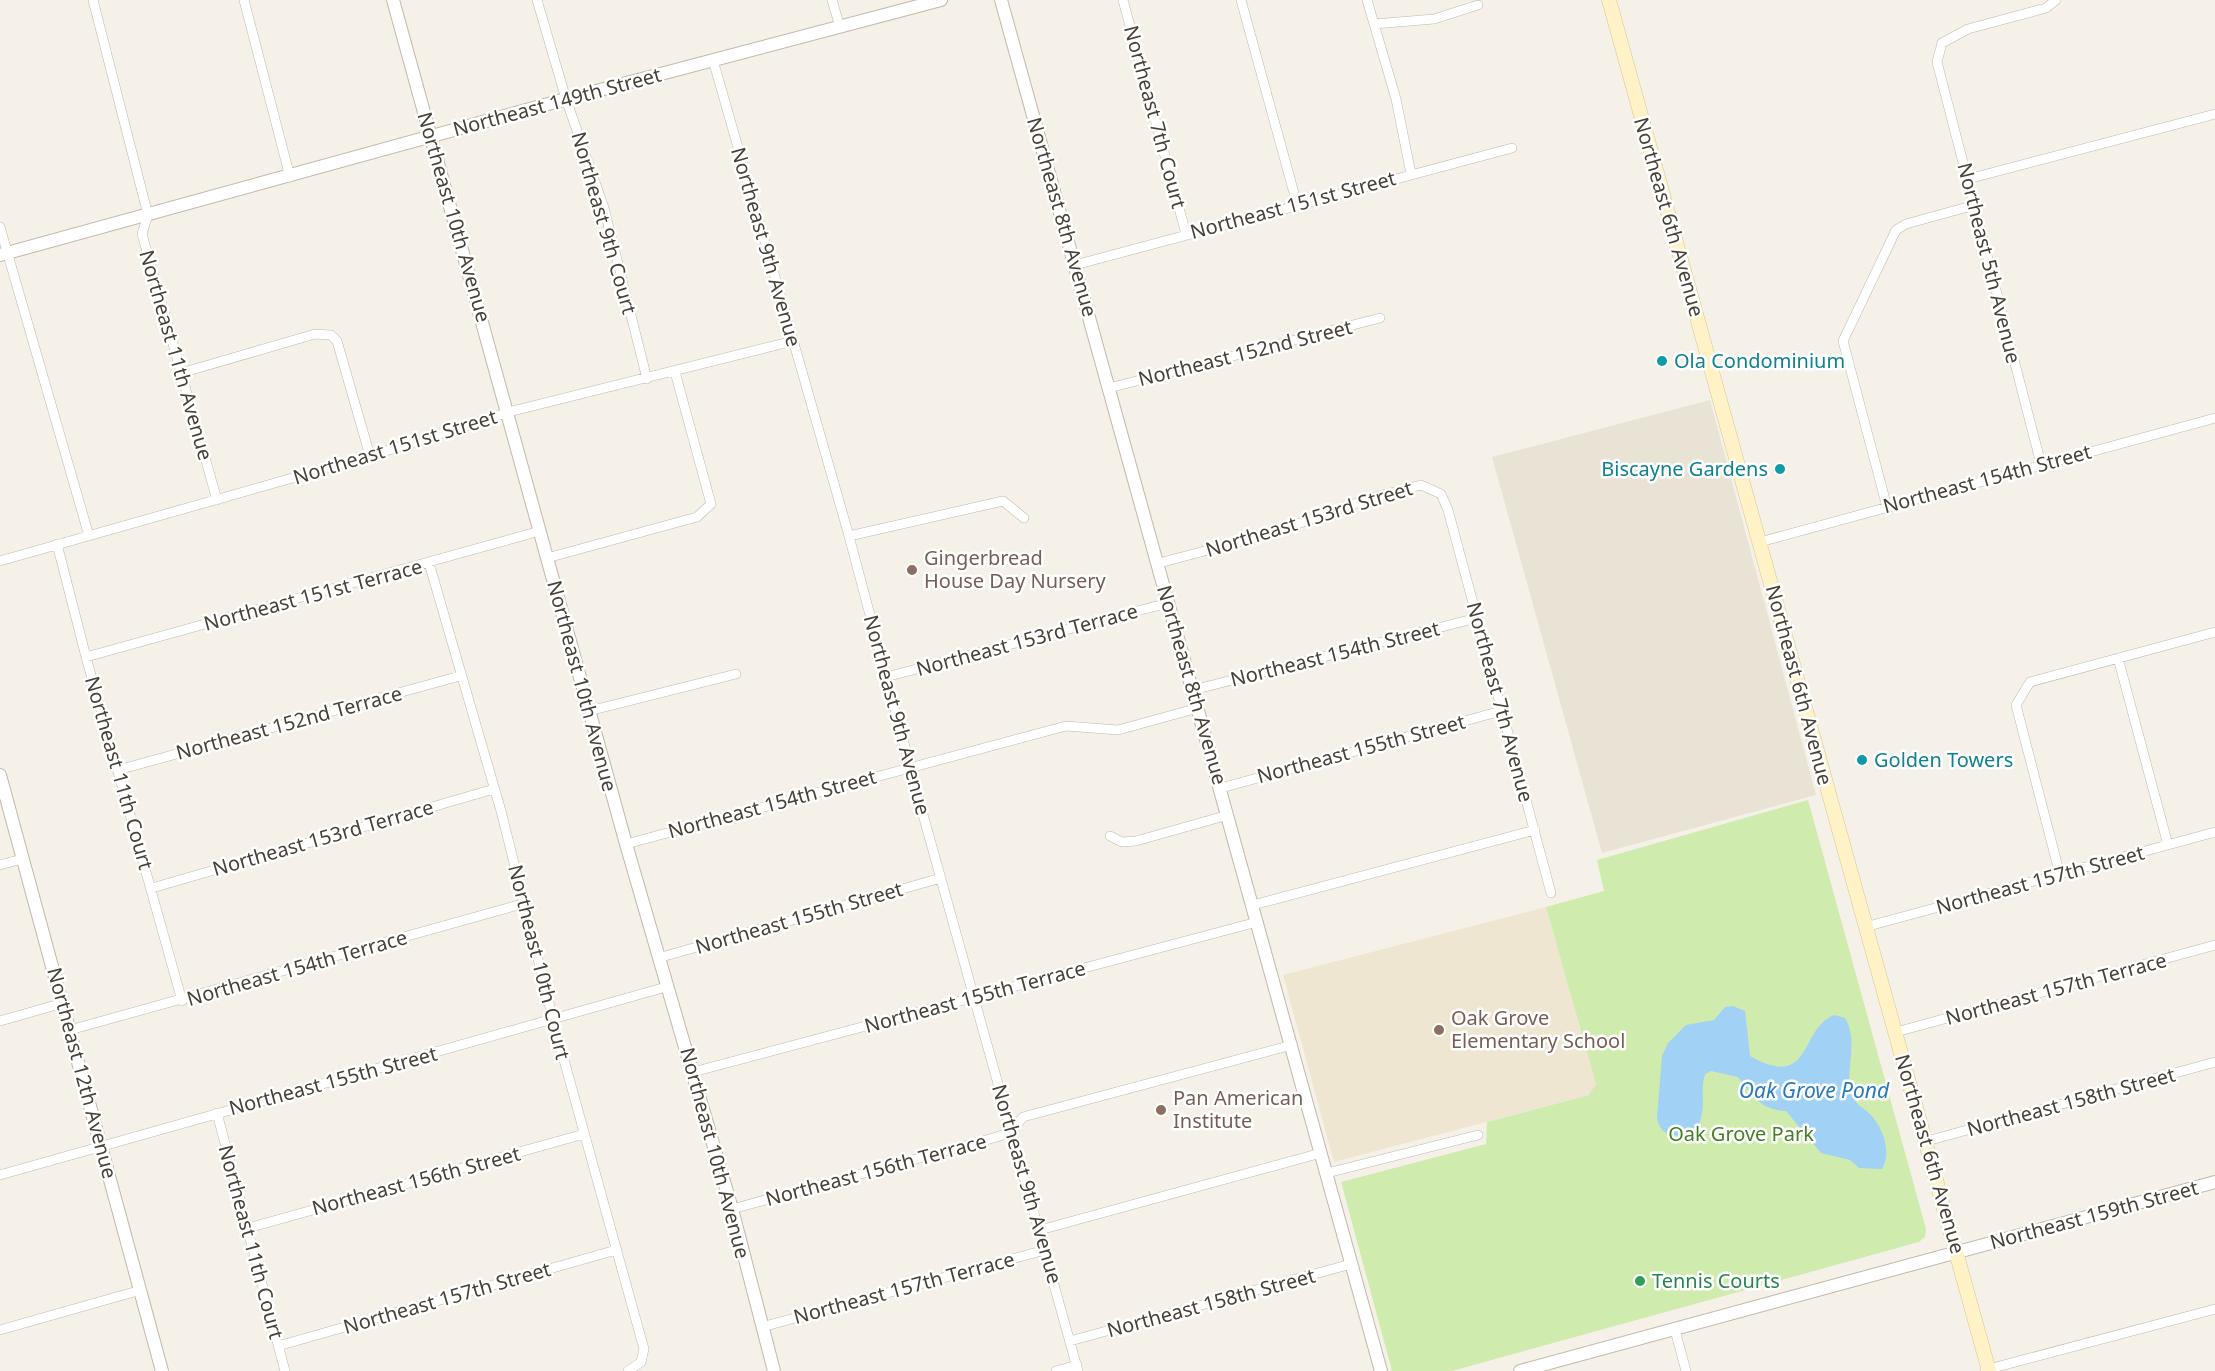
<svg xmlns="http://www.w3.org/2000/svg" width="2215" height="1371" viewBox="0 0 2215 1371" font-family="'Noto Sans',sans-serif">
<style>
.residential{fill:#e9e3d5}
.education{fill:#eee6d1}
.green{fill:#cfebae}
.water{fill:#a1d1f4}
.lines{fill:none;stroke-linecap:round;stroke-linejoin:round}
.minor-casing{stroke:#c1b9a9;stroke-width:10}
.tertiary-casing{stroke:#c1b9a9;stroke-width:14}
.secondary-casing{stroke:#d7c695;stroke-width:15}
.minor{stroke:#fff;stroke-width:9}
.tertiary{stroke:#fff;stroke-width:12}
.secondary{stroke:#fff2c7;stroke-width:14}
.culture-dot{fill:#0f9aa8;stroke:#fff;stroke-width:2}
.education-dot{fill:#8d6e63;stroke:#fff;stroke-width:2}
.leisure-dot{fill:#2e9e5b;stroke:#fff;stroke-width:2}
.labels{text-anchor:middle;stroke-width:5;stroke-linejoin:round;paint-order:stroke}
.street-label{font-size:20px;fill:#484136;stroke:#fff}
.culture-label{font-size:20px;fill:#0d838f;stroke:#fff;text-anchor:start}
.education-label{font-size:20px;fill:#785e54;stroke:#fff;text-anchor:start}
.park-label{font-size:20px;fill:#467e25;stroke:#fff}
.leisure-label{font-size:20px;fill:#27864d;stroke:#fff;text-anchor:start}
.water-label{font-size:21px;font-style:italic;fill:#287bbb;stroke:#fff}
</style>
<rect width="100%" height="100%" fill="#f5f1e8"/>
<path class="residential" d="M1710 400 1816 795 1602 853 1492 457Z"/>
<path class="education" d="M1546 907 1596 1084 1594 1091 1589 1095 1334 1162 1283 975Z"/>
<path class="green" d="M1808 800 1926 1229 1925 1237 1919 1242 1452 1371H1392L1341 1182 1486 1144 1487 1122 1589 1095 1596 1084 1546 907 1604 891 1597 860Z"/>
<path class="water" d="M1733 1006 1745 1011 1750 1056C1813 1091 1798 1030 1834 1015L1845 1018C1860 1042 1843 1075 1852 1095 1856 1105 1862 1107 1870 1114 1883 1127 1892 1153 1882 1169L1859 1168 1850 1160 1821 1153 1786 1111C1761 1110 1752 1096 1738 1077L1711 1071 1705 1074C1699 1095 1708 1105 1697 1129 1682 1139 1661 1140 1657 1118L1662 1056 1668 1043 1686 1025 1714 1020 1725 1007Z"/>
<g class="lines">
<defs>
<path id="minor" d="M93 0 148 215 142 234 217 500
M244 0 290 177
M537 0 566 99 604 208 647 379
M832 0 840 27
M1123 0 1186 234
M1241 0 1297 204
M1367 0 1396 99 1411 174
M1374 24 1434 19 1478 5
M713 60 849 536 922 811 1078 1371
M1968 179 2215 114
M0 227 89 536
M1075 265 1512 148
M181 373 315 334 331 335 337 341 370 456
M1109 388 1380 318
M2041 464 1937 62 1942 43 1968 29 2046 8 2056 0
M1887 507 1843 341 1896 230 1906 224 1975 205
M849 536 1003 501 1024 518
M1760 542 2215 418
M57 544 86 657 182 1001
M547 558 697 517 711 504 675 372
M0 561 370 456 509 412 793 341
M429 563 501 811 556 1031 644 1349 641 1362 628 1371
M1159 563 1269 534 1371 498 1421 485 1441 494 1448 510 1551 893
M86 657 540 531
M2118 658 2168 845
M886 677 1168 603
M1193 690 1477 618
M589 711 736 674
M118 770 460 676
M1221 788 1501 711
M1110 836 1122 842 1136 841 1228 815
M626 844 1066 726 1118 730 1198 708
M0 865 22 859
M2060 875 2016 705 2030 682 2215 632
M152 888 494 789
M1253 905 1535 830
M1865 927 2215 832
M658 958 941 878
M0 1021 63 1003
M70 1030 522 904
M1896 1032 2215 945
M693 1072 1257 922
M217 1113 285 1371
M1927 1141 2215 1062
M1327 1173 1478 1135
M0 1175 666 987
M732 1209 997 1137 1011 1132 1023 1117 1292 1045
M248 1228 584 1134
M1040 1230 1321 1153
M762 1327 1045 1250
M0 1330 141 1290
M1675 1330 1686 1371
M1070 1341 1351 1264
M278 1346 616 1250
M1985 1370 2215 1309
M1056 1371 1077 1365"/>
<path id="tertiary" d="M393 0 626 844 732 1209 774 1371
M1001 0 1381 1371
M0 255 566 99 941 0
M0 775 162 1371
M1520 1371 2215 1182"/>
<path id="secondary" d="M1609 0 1989 1371"/>
</defs>
<use href="#minor" class="minor-casing"/>
<use href="#tertiary" class="tertiary-casing"/>
<use href="#secondary" class="secondary-casing"/>
<use href="#minor" class="minor"/>
<use href="#tertiary" class="tertiary"/>
<use href="#secondary" class="secondary"/>
</g>
<g class="culture-dot">
<circle cx="1662" cy="361" r="6"/>
<circle cx="1780" cy="469" r="6"/>
<circle cx="1862" cy="760" r="6"/>
</g>
<g class="education-dot">
<circle cx="912" cy="570" r="6"/>
<circle cx="1439" cy="1030" r="6"/>
<circle cx="1161" cy="1110" r="6"/>
</g>
<circle class="leisure-dot" cx="1640" cy="1281" r="6"/>
<g class="labels">
<g class="street-label">
<text transform="translate(557 102) rotate(-15)" y="7">Northeast 149th Street</text>
<text transform="translate(1155 117) rotate(75)" y="7">Northeast 7th Court</text>
<text transform="translate(1293 205) rotate(-15)" y="7">Northeast 151st Street</text>
<text transform="translate(454 217) rotate(74)" y="7">Northeast 10th Avenue</text>
<text transform="translate(1062 217) rotate(74)" y="7">Northeast 8th Avenue</text>
<text transform="translate(1669 217) rotate(74)" y="7">Northeast 6th Avenue</text>
<text transform="translate(604 223) rotate(74)" y="7">Northeast 9th Court</text>
<text transform="translate(766 247) rotate(74)" y="7">Northeast 9th Avenue</text>
<text transform="translate(1989 263) rotate(76)" y="7">Northeast 5th Avenue</text>
<text transform="translate(1245 353) rotate(-14)" y="7">Northeast 152nd Street</text>
<text transform="translate(176 355) rotate(74)" y="7">Northeast 11th Avenue</text>
<text transform="translate(395 447) rotate(-17)" y="7">Northeast 151st Street</text>
<text transform="translate(1987 479) rotate(-15)" y="7">Northeast 154th Street</text>
<text transform="translate(1309 519) rotate(-17)" y="7">Northeast 153rd Street</text>
<text transform="translate(313 595) rotate(-15)" y="7">Northeast 151st Terrace</text>
<text transform="translate(1027 640) rotate(-15)" y="7">Northeast 153rd Terrace</text>
<text transform="translate(1335 654) rotate(-14)" y="7">Northeast 154th Street</text>
<text transform="translate(1192 685) rotate(74)" y="7">Northeast 8th Avenue</text>
<text transform="translate(1799 685) rotate(75)" y="7">Northeast 6th Avenue</text>
<text transform="translate(582 686) rotate(75)" y="7">Northeast 10th Avenue</text>
<text transform="translate(1500 702) rotate(75)" y="7">Northeast 7th Avenue</text>
<text transform="translate(897 715) rotate(75)" y="7">Northeast 9th Avenue</text>
<text transform="translate(289 723) rotate(-15)" y="7">Northeast 152nd Terrace</text>
<text transform="translate(1361 749) rotate(-15)" y="7">Northeast 155th Street</text>
<text transform="translate(119 773) rotate(74)" y="7">Northeast 11th Court</text>
<text transform="translate(772 804) rotate(-15)" y="7">Northeast 154th Street</text>
<text transform="translate(323 838) rotate(-16)" y="7">Northeast 153rd Terrace</text>
<text transform="translate(2040 880) rotate(-15)" y="7">Northeast 157th Street</text>
<text transform="translate(799 918) rotate(-16)" y="7">Northeast 155th Street</text>
<text transform="translate(539 962) rotate(76)" y="7">Northeast 10th Court</text>
<text transform="translate(297 968) rotate(-16)" y="7">Northeast 154th Terrace</text>
<text transform="translate(2056 989) rotate(-15)" y="7">Northeast 157th Terrace</text>
<text transform="translate(975 997) rotate(-15)" y="7">Northeast 155th Terrace</text>
<text transform="translate(82 1073) rotate(75)" y="7">Northeast 12th Avenue</text>
<text transform="translate(333 1081) rotate(-15)" y="7">Northeast 155th Street</text>
<text transform="translate(2071 1102) rotate(-15)" y="7">Northeast 158th Street</text>
<text transform="translate(715 1153) rotate(75)" y="7">Northeast 10th Avenue</text>
<text transform="translate(1930 1154) rotate(74)" y="7">Northeast 6th Avenue</text>
<text transform="translate(876 1170) rotate(-15)" y="7">Northeast 156th Terrace</text>
<text transform="translate(416 1181) rotate(-15)" y="7">Northeast 156th Street</text>
<text transform="translate(1027 1184) rotate(74)" y="7">Northeast 9th Avenue</text>
<text transform="translate(2094 1215) rotate(-15)" y="7">Northeast 159th Street</text>
<text transform="translate(251 1242) rotate(75)" y="7">Northeast 11th Court</text>
<text transform="translate(904 1288) rotate(-15)" y="7">Northeast 157th Terrace</text>
<text transform="translate(447 1298) rotate(-16)" y="7">Northeast 157th Street</text>
<text transform="translate(1211 1303) rotate(-15)" y="7">Northeast 158th Street</text>
</g>
<g class="culture-label">
<text x="1674" y="368">Ola Condominium</text>
<text x="1768" y="476" text-anchor="end">Biscayne Gardens</text>
<text x="1874" y="767">Golden Towers</text>
</g>
<g class="education-label">
<text x="924" y="565">Gingerbread<tspan x="924" dy="23">House Day Nursery</tspan></text>
<text x="1451" y="1025">Oak Grove<tspan x="1451" dy="23">Elementary School</tspan></text>
<text x="1173" y="1105">Pan American<tspan x="1173" dy="23">Institute</tspan></text>
</g>
<g class="park-label">
<text x="1741" y="1141">Oak Grove Park</text>
</g>
<g class="leisure-label">
<text x="1652" y="1288">Tennis Courts</text>
</g>
<g class="water-label">
<text x="1814" y="1098">Oak Grove Pond</text>
</g>
</g>
</svg>
